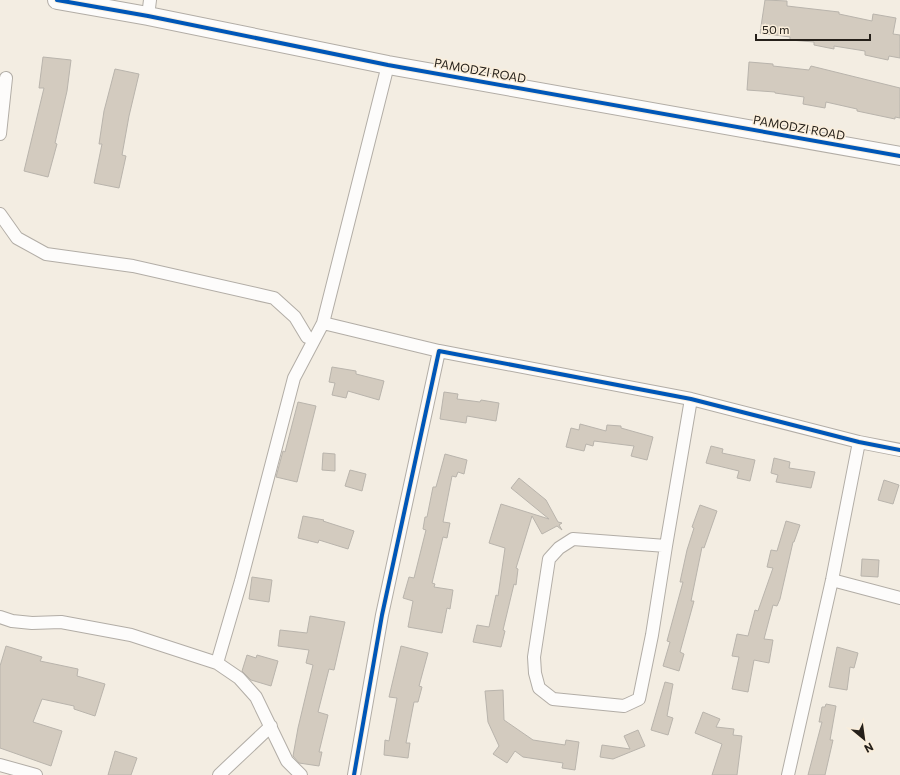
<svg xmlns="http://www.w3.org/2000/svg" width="900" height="775" viewBox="0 0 900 775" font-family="Commissioner,sans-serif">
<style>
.building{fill:#d3cbbf;stroke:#b9b4ac}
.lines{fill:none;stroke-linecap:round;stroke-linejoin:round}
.street-casing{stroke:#b2ada6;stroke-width:14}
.secondary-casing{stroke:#b2ada6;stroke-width:20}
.street{stroke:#fdfcfb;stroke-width:12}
.secondary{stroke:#fdfcfb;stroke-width:18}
.cycleway-casing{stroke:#faeedb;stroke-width:6}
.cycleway{stroke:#0057b8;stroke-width:4}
.labels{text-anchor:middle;stroke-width:3;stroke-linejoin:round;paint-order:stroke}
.street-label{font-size:12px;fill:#25201a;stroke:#faeedb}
</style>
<rect width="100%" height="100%" fill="#f3ede2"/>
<path class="building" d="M765 0 787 1V6L839 12V14L872 21 873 14 896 18 893 34 900 35V58L889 56 888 60 865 55V51L834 46V49L814 45V42L790 40V37L760 33Z
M43 57 71 60 67 91 55 143 57 144 48 177 24 171 44 88H39Z
M749 62 773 64V66L809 70 811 66 900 88V118L895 117V119L857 111V109L826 102 825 108 803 104 804 97 775 93V92L747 90Z
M115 69 139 74 129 116 122 155 126 156 119 188 94 183 102 144H99L104 111Z
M332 367 356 371V374L384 381 379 400 348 391 346 398 332 395 335 383 329 382Z
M444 392 458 394 457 399 480 402 481 400 499 403 496 421 467 416 466 423 440 419Z
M298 402 316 406 297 482 276 477 283 451 285 452Z
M580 424 606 431 607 425 621 426V428L653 437 647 460 631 456 634 446 594 441 593 446 586 444 584 451 566 447 571 428 579 430Z
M711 446 723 449 722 453 755 460 750 481 737 478 739 471 706 463Z
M323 453 335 454V471L322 470Z
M445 454 467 460 464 474 458 472 456 477 452 476 443 522 450 523 447 538 443 537 432 583 435 584 434 587 453 590 450 609 447 608 442 633 408 627 413 601 403 598 409 577 414 578 426 530 423 529 425 517H427L433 487H436Z
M774 458 790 462 789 468 815 472 811 488 776 482 778 475 771 473Z
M350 470 366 474 362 491 345 486Z
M519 478 546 500 558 522 562 523 559 525 562 530 557 526 542 534 532 516 516 568 518 569 516 585 514 584 503 630 505 631 501 647 473 642 477 625 489 627 496 595 498 596 505 548 489 543 501 504 549 519 511 488Z
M884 480 899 485 893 504 878 500Z
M700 505 717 511 704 548 702 547 691 601H694L680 652 684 654 679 671 663 666 670 642 667 641 683 582H680L687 550 694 528 692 527Z
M303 516 324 520 323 521 354 531 348 549 319 540 318 543 298 538Z
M786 521 800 525 794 542H793L780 599 777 606 773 605 764 639 773 640 769 663 754 660 748 692 732 689 739 657 732 656 737 634 748 636 755 610 758 611 773 568 767 567 771 550 777 551Z
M862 559 879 560 878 577 861 576Z
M252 577 272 580 269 602 249 599Z
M310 616 345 622 334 670 329 669 318 712 328 715 319 752H322L319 766 299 763 293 756 298 728 313 665 306 663 309 650 278 646 280 630 307 633Z
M6 646 42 657 40 661 78 669 77 676 105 684 95 716 74 709V706L42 699 33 722 62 731 51 766 0 748V666Z
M401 646 428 653 419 686 422 687 418 702H414L406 743H410L408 758 384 755 385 740 389 741 397 698 389 697Z
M837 647 858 653 854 668 850 667 847 690 829 687Z
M247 655 256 658 257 655 278 661 271 686 251 680 242 671Z
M665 682 673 684 667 716 673 718 668 735 651 730Z
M503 690 504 720 533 740 565 745 566 740 579 742 575 770 562 768 563 763 523 757 515 751 507 763 493 754 499 746 488 722 485 691Z
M826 704 836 706 830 740H833L825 775H808L822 722H819L822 707H825Z
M703 712 720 719 716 727 734 729 733 735 742 736 737 775H712L722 744 695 733Z
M638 730 645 746 613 759 600 757 602 745 630 749 624 736Z
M115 751 137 758 131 775H108Z"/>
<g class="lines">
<defs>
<path id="street" d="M148 16 150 0
M388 65 323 323 439 351
M0 134 6 78
M0 214 17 238 46 254 133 266 274 298 295 317 307 337
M573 539 666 546 652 635 639 699 624 706 553 699 539 688 535 673 534 657 549 559 559 548Z
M666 546 691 399
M832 580 900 598
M0 617 12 621 32 623 61 622 131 635 217 663 239 678 256 697 287 761 301 775
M217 663 241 581 294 378 323 323
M0 765 36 775
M219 775 271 726
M354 775 382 615 439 351 691 399 859 442 900 450
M788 775 832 580 859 442"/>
<path id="secondary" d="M57 0 148 16 388 65 900 156"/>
</defs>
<use href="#street" class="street-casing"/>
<use href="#secondary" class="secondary-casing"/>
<use href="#street" class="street"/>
<use href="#secondary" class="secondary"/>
<defs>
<path id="cycleway" d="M57 0 148 16 388 65 900 156
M354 775 382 615 439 351 691 399 859 442 900 450"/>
</defs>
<use href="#cycleway" class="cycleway-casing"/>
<use href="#cycleway" class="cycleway"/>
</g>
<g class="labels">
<g class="street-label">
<text transform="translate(480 71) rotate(10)" y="4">PAMODZI ROAD</text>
<text transform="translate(799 128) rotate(10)" y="4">PAMODZI ROAD</text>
</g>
</g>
<g transform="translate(864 739) rotate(151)" stroke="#faeedb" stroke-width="3" paint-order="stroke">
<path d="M0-3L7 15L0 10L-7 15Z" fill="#25201a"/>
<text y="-6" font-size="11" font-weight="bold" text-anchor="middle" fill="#25201a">N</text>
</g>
<path d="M756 34v6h114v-6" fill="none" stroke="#25201a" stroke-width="2"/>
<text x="762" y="34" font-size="12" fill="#25201a" stroke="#faeedb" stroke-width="3" paint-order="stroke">50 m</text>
</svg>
